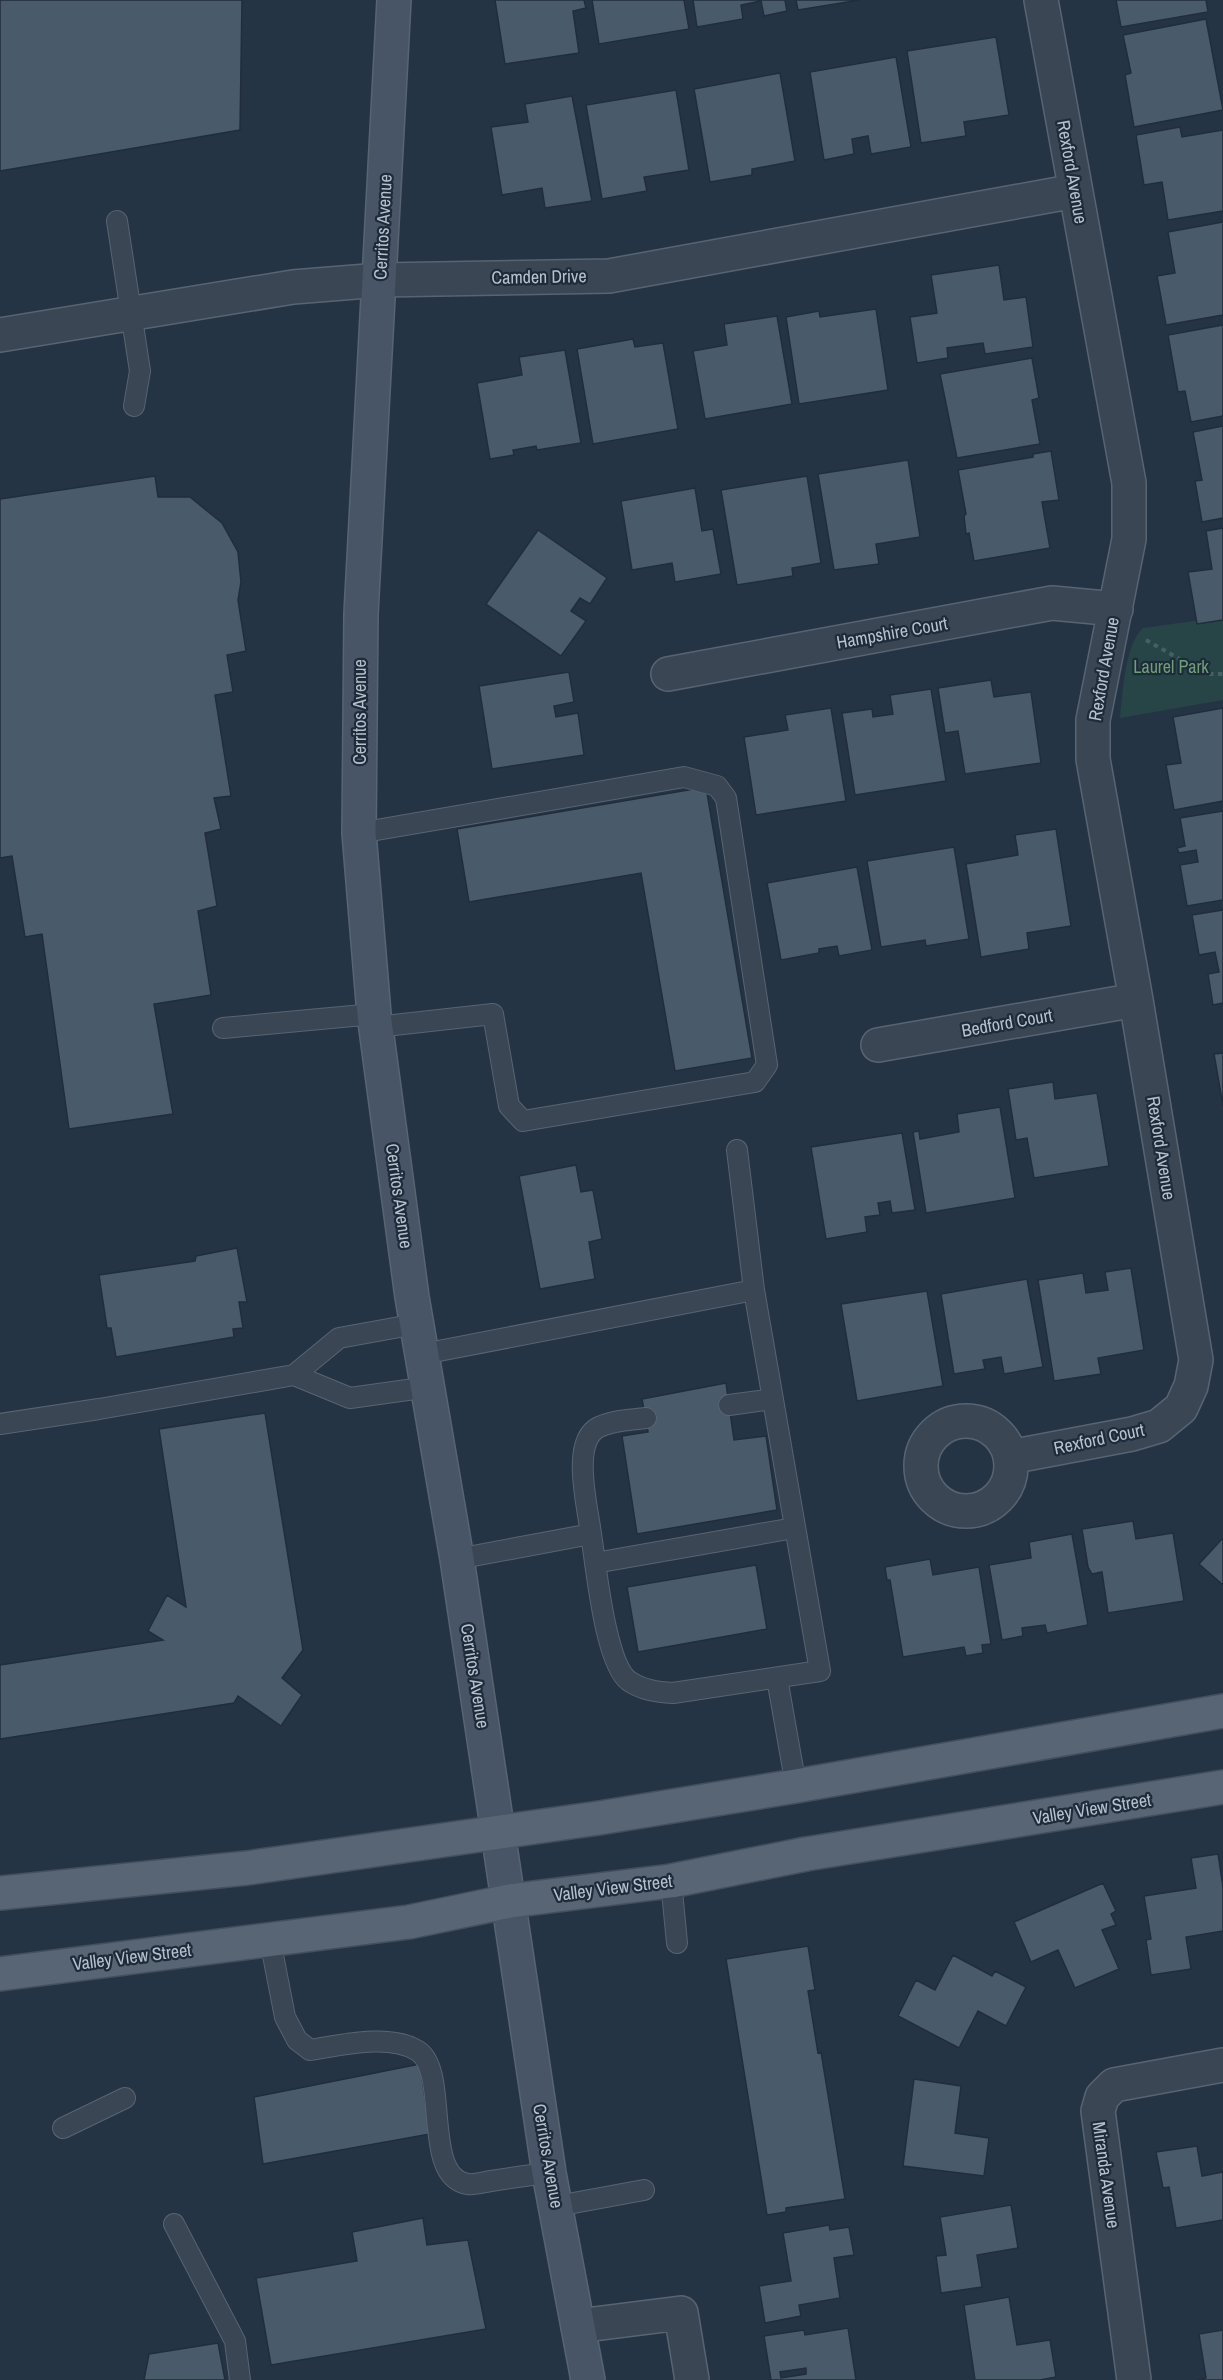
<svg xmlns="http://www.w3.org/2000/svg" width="1223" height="2380" viewBox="0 0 1223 2380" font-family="'Archivo Narrow',sans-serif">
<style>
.green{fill:#274446}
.building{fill:#495a6b;stroke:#212d3b;stroke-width:1.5;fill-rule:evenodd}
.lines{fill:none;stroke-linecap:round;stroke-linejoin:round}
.lane-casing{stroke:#586471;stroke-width:22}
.street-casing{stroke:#586471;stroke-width:36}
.secondary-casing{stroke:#586471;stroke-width:36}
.primary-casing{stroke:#444f5d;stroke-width:36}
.path{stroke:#466062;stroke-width:4;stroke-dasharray:4.5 4.5;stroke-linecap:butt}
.lane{stroke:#3a4654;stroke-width:20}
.street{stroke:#3a4654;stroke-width:33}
.secondary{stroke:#485567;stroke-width:33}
.primary{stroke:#586574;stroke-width:33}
.labels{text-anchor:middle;stroke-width:4.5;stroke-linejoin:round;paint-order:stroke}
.street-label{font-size:18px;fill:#b7c1ce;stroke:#1e2b3a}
.park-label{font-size:18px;fill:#6da076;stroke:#1e2b3a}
</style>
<rect width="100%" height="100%" fill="#253445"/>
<path class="green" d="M1223 617V700L1120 718C1123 693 1124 646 1143 628Z"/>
<path class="building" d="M0 0H242L240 130 0 171Z
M495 0H584L586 8 573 11 579 53 505 64Z
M592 0H684L689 29 599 44Z
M693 0H785L787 11 764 16 761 1 741 5 743 19 697 27Z
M796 0H860L798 10Z
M1116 0H1206L1208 12 1121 27Z
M1206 19 1223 110 1134 127 1125 75 1131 73 1123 35Z
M996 37 1009 115 964 122 966 136 921 143 907 51Z
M896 57 911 147 871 154 868 136 852 139 854 154 824 160 810 72Z
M780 73 795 161 752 169V175L710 182 694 89Z
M676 90 689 170 644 177 647 191 602 199 586 105Z
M572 96 592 201 545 208 542 188 502 195 491 127 528 122 525 104Z
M1180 127 1182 137 1223 130V211L1168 220 1162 182 1144 185 1136 135Z
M1223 222V315L1166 325 1157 276 1175 273 1168 232Z
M999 265 1004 300 1026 297 1033 347 985 354 983 343 947 348 948 358 917 363 910 317 937 313 931 275Z
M876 309 888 390 799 404 786 317 819 311 820 317Z
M777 316 792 404 705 419 693 351 727 345 724 324Z
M1223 325V416L1191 422 1185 391 1178 392 1168 335Z
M633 339 635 347 663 343 678 429 593 444 577 349Z
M565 350 581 443 537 450 536 446 513 450 514 455 490 459 477 383 522 375 519 357Z
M1032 358 1039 398 1032 400 1040 444 957 458 940 374Z
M1223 426V518L1202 522 1195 481 1202 480 1193 432Z
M1051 451 1059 500 1042 502 1050 548 974 561 969 533 966 534 964 516 966 514 958 470 1033 457V454Z
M908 460 920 537 876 544 879 564 834 570 818 474Z
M155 476 158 497H190L222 523 238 552 241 582 238 600 246 651 227 655 233 692 215 695 231 796 214 798 221 829 205 833 217 906 198 911 211 995 154 1004 173 1114 69 1129 42 934 25 937 12 856 0 858V499Z
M807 476 821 563 792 568 793 576 737 585 721 490Z
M695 488 702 531 713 529 721 574 675 582 672 563 632 570 621 501Z
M1223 528V620L1197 624 1188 572 1212 569 1206 531Z
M538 530 607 578 590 604 580 598 571 611 586 621 561 656 486 604Z
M569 672 574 702 554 706 556 717 578 713 584 755 492 769 479 686Z
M991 680 994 697 1031 692 1041 763 965 774 958 731 945 733 938 688Z
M931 689 946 781 855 795 842 713 872 709 873 717 893 714 890 695Z
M831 708 846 801 756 815 744 737 788 730 785 715Z
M1223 708V801L1174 810 1166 765 1181 763 1173 717Z
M706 787 752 1058 675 1071 641 873 469 902 457 829Z
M1223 811V900L1187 906 1180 865 1198 862 1196 850 1179 853 1177 848 1185 846 1180 818Z
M1056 829 1071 926 1027 933 1029 949 981 957 966 864 1018 855 1015 835Z
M954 847 969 939 926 946 925 940 881 947 867 861Z
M857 867 872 950 839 956 837 946 819 949V953L781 960 767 883Z
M1223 910V1003L1213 1005 1208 974 1219 972 1215 952 1199 955 1192 915Z
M1223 1053V1106L1214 1054Z
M1053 1082 1055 1099 1097 1093 1109 1166 1034 1178 1027 1138 1016 1140 1008 1089Z
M1000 1107 1015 1198 926 1213 913 1132 919 1131 920 1139 959 1132 957 1114Z
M902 1133 915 1210 892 1213 890 1201 878 1203 880 1215 865 1217 867 1232 826 1239 811 1147Z
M576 1165 581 1192 593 1190 602 1239 589 1242 595 1279 540 1289 519 1176Z
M237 1248 247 1302H239L243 1328 233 1329 234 1337 116 1357 111 1328H107L99 1275 195 1261 196 1256Z
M1131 1268 1144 1350 1098 1358 1101 1374 1054 1381 1038 1280 1083 1273 1086 1293 1108 1290 1105 1272Z
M1027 1279 1043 1367 1004 1374 1001 1357 983 1360 985 1369 954 1374 941 1294Z
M927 1291 943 1386 857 1401 841 1304Z
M726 1383 734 1440 766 1436 777 1510 637 1534 622 1436 648 1432 642 1399Z
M265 1413 303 1650 282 1678 302 1695 281 1726 238 1696 234 1703 0 1739V1665L163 1640 148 1631 167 1595 186 1607 159 1429Z
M1133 1521 1136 1539 1173 1533 1184 1601 1108 1613 1102 1572 1092 1574 1088 1567 1082 1529Z
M1072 1534 1088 1625 1047 1633 1045 1625 1022 1628 1023 1636 1002 1640 989 1565 1031 1558 1029 1542Z
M1223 1538V1585L1199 1564Z
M930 1559 933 1575 979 1567 991 1644 982 1645 983 1653 966 1656 964 1647 903 1657 890 1580H887L885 1567Z
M756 1565 767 1629 638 1652 627 1587Z
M1218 1854 1223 1887V1931L1186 1937 1191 1969 1151 1975 1146 1940 1151 1939 1144 1896 1196 1888 1191 1858Z
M1103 1883 1116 1911 1111 1914 1116 1925 1102 1930 1119 1969 1075 1988 1058 1950 1031 1962 1014 1922Z
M808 1946 815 1990 808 1991 818 2053 821 2052 845 2199 786 2208V2212L767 2215 726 1959Z
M953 1955 992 1976 995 1971 1026 1987 1006 2026 978 2011 959 2048 898 2016 916 1980 935 1990Z
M420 2064 430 2134 263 2164 254 2097Z
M914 2079 961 2086 955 2133 989 2138 984 2176 903 2166Z
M1197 2146 1202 2176 1223 2172V2220L1176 2228 1169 2187 1163 2188 1156 2152Z
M1011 2205 1018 2248 977 2255 982 2287 941 2293 936 2256 946 2255 940 2217Z
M423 2218 427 2245 468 2240 486 2329 271 2365 256 2278 357 2261 352 2232Z
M829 2225 830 2230 849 2227 854 2255 834 2258 840 2298 799 2305 801 2316 765 2323 759 2286 791 2281 783 2233Z
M1009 2297 1017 2345 1050 2340 1056 2377 1040 2380H975L964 2305Z
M848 2328 856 2380H771L764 2336 804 2330 805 2335ZM806 2368V2374L781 2378 780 2372Z
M1223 2330V2380H1197L1206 2378 1199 2334Z
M218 2343 225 2380H144L149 2354Z"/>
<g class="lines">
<defs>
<path id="lane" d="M117 221 140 371 134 406
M359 833 684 777 717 786 726 798 767 1065 755 1082 523 1121 509 1106 493 1014 376 1027
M223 1028 374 1014
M416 1324 339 1338 294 1375 350 1398 429 1387
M423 1354 754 1290
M729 1405 773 1399
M0 1424 99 1409 294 1375
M591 1534C588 1508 570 1441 599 1427 613 1420 631 1420 646 1418
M457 1559 591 1534C596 1565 605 1664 629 1681 642 1690 657 1692 673 1693L820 1671 754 1290 737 1150
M595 1563 794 1528
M777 1678 796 1786
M671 1881 677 1943
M270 1940 285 2017 297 2040 310 2050C342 2045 390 2033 418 2051 450 2072 421 2177 468 2184 475 2185 484 2182 491 2181 510 2178 530 2175 549 2173
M63 2128 125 2098
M557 2206 644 2190
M174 2224 235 2341 240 2380"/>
<path id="street" d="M0 335 293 287 380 280 609 276 1075 191
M668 674 1052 603 1116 609
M878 1045 1136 1000
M921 1466a45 45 0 1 1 90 0a45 45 0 1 1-90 0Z
M1010 1457 1132 1434 1159 1426 1181 1408 1191 1386 1196 1360 1136 1000 1093 759V720L1129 539V483L1041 0
M578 2326 681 2313 692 2380
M1134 2380 1098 2111 1102 2097 1114 2085 1223 2065"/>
<path id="secondary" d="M394 0 361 614 359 833 374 1014 412 1297 457 1559 549 2173 588 2380"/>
<path id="primary" d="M0 1893 247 1868 599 1818 796 1786 1223 1711
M0 1974 409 1922 510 1901 671 1881 806 1854 1223 1787"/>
</defs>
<use href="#lane" class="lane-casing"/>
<use href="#street" class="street-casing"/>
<use href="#secondary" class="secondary-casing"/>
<use href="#primary" class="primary-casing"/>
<path class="path" d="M1146 640 1206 674H1223"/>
<use href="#lane" class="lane"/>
<use href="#street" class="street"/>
<use href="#secondary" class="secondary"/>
<use href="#primary" class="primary"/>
</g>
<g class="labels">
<g class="street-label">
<text transform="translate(1072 172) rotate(80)" y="6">Rexford Avenue</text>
<text transform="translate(383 227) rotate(-87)" y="6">Cerritos Avenue</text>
<text transform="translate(539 277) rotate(-1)" y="6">Camden Drive</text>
<text transform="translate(892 633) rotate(-10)" y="6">Hampshire Court</text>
<text transform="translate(1104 669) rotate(-80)" y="6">Rexford Avenue</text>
<text transform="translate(360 712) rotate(-90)" y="6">Cerritos Avenue</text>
<text transform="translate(1007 1023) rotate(-10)" y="6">Bedford Court</text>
<text transform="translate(1161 1148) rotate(81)" y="6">Rexford Avenue</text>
<text transform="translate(399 1196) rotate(82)" y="6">Cerritos Avenue</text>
<text transform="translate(1099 1439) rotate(-12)" y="6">Rexford Court</text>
<text transform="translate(475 1676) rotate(81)" y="6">Cerritos Avenue</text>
<text transform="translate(1092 1809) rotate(-9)" y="6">Valley View Street</text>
<text transform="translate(613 1888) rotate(-7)" y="6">Valley View Street</text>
<text transform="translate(132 1957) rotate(-7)" y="6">Valley View Street</text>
<text transform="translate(548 2156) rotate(80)" y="6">Cerritos Avenue</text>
<text transform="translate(1106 2175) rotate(82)" y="6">Miranda Avenue</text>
</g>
<g class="park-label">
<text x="1171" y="673">Laurel Park</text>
</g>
</g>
</svg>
